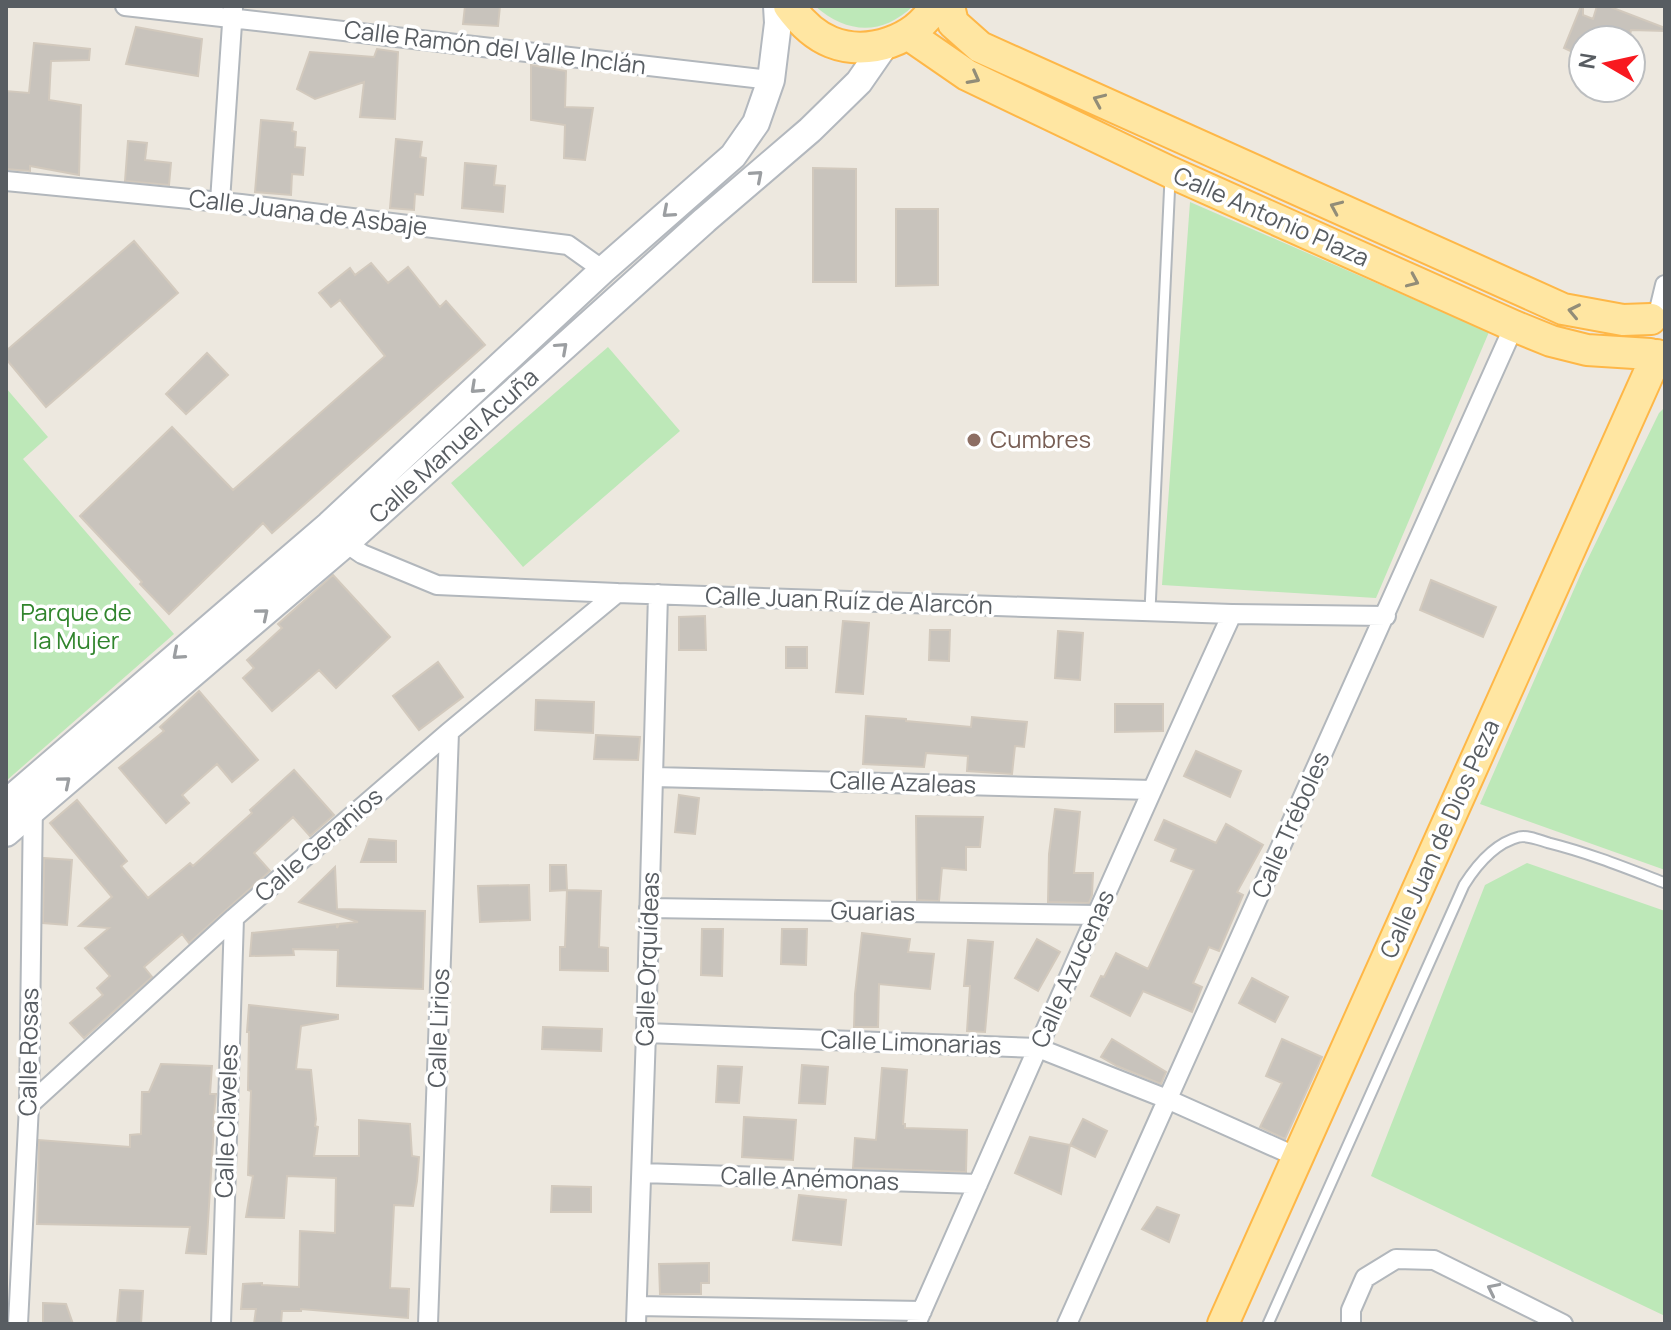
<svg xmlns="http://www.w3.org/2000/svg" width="1671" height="1330" viewBox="0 0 1671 1330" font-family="Manrope,sans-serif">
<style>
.green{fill:#bde8b8}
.building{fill:#c8c3bc;stroke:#d2c9bd;stroke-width:2}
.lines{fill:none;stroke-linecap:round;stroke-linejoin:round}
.lane-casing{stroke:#b2b7bc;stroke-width:13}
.street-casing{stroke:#b2b7bc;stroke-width:22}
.secondary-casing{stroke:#b3b8be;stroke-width:30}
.primary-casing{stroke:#feb747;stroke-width:34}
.lane{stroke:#fff;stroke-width:9}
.street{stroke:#fff;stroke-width:18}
.secondary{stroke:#fff;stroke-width:26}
.primary{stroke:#ffe6a2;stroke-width:30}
.oneway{stroke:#928d78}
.oneway2{stroke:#9b9ea1}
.education-dot{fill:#8d6e63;stroke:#fff;stroke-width:3}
.labels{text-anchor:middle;stroke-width:7;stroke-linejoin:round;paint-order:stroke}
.street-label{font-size:24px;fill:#585d62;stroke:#fff}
.education-label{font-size:24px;fill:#785e54;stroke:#fff;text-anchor:start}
.park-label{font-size:24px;fill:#31852d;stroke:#fff}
</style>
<rect width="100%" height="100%" fill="#ede8df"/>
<path class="green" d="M815 6H913C882 36 847 34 815 6Z
M1190 202 1489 332 1376 598 1162 585Z
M608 347 680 431 523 567 451 483Z
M6 388 48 437 23 459 174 634 6 781Z
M1665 407V870L1480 804 1582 571 1659 413Z
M1527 863 1665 911V1316L1371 1176 1485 885Z"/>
<path class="building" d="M465 6H500L498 26 463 24Z
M1581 6H1583V15L1593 19 1597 6H1608L1665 28V31L1631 30 1629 40H1583V57L1564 48Z
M136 27 202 39 198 76 126 64Z
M34 43 90 49 89 60 51 61 49 100 81 105 79 175 30 166V171L6 169V91L29 93Z
M377 49 398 52 395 119 360 117 364 82 315 99 297 89 310 52 374 57Z
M531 65 566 71 565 107 593 108 585 160 564 158 565 125 531 120Z
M261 120 293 123 292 131 296 132 295 147 305 148 303 175 292 174 291 195 255 192Z
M396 139 422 142 420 157 426 158 423 195 415 194 414 210 390 208Z
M128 141 147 143 145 160 171 163 169 185 125 181Z
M465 163 496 166 494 185 505 186 503 212 462 208Z
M813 168 856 169V282H813Z
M896 209H938V285L896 286Z
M134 241 178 293 46 407 6 359V351Z
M371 263 388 283 408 267 440 307 446 301 485 345 272 533 263 523 169 614 140 584 142 582 80 516 172 427 233 490 385 356 340 300 331 307 319 293 350 268 355 275Z
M207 353 228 375 186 414 166 394Z
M333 575 390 637 336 688 319 670 272 711 243 678 254 668 247 660 282 628 278 624Z
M1431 580 1496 607 1483 637 1420 610Z
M705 616 706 650H679V617Z
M843 621 869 623 863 694 836 692Z
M930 630H950L949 661 929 660Z
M1058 631 1083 633 1080 680 1055 678Z
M786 647H807V668H786Z
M438 662 463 697 419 730 393 696Z
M199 691 258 760 232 782 217 764 182 795 189 803 166 823 119 768 164 731 160 727Z
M536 700 594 702 593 733 535 730Z
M1115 704H1163V731L1115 732Z
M866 716 906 719V721L971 727 972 717 1027 722 1024 747 1015 746 1012 774 967 771 968 756 926 753 924 767 863 764Z
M596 735 640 737 638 760 594 759Z
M1196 751 1241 771 1230 797 1184 776Z
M294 770 334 815 310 836 293 817 254 853 270 871 189 943 182 934 144 967 152 977 84 1038 70 1023 103 995 97 988 110 976 85 948 109 928 79 926 112 897 50 823 77 800 127 861 121 866 148 898 190 863 193 866 252 813 250 810Z
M679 795 699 798 695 834 675 832Z
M1055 809 1080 812 1074 873H1093L1092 895 1089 903 1048 902 1049 854Z
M916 816 983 817 980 847H966V870L942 868 939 901 917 900Z
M1164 820 1216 843 1226 824 1263 845 1237 892 1243 895 1219 951 1209 947 1193 983 1202 987 1192 1012 1143 991 1130 1016 1091 996 1101 976 1104 977 1116 953 1148 969 1194 870 1171 861 1176 849 1155 840Z
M369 839 396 841V862H361Z
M44 858 72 860 67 925 43 923Z
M550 865H566L567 890 601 891 599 947 608 948V971L560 970V947H565L567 890 550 891Z
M335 867 337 909 425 911 423 989 337 986 338 950 293 949 294 955 250 956 252 933 337 924V928L339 924 358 922 299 902Z
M529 885 530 920 480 922 478 886Z
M702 929H723L722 976 701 975Z
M782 929H807L806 965 781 964Z
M862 933 910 939 908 952 934 954 930 989 879 984 878 1027H854L855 994Z
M1037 939 1060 952 1038 991 1015 978Z
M968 940 993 942 985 1032 967 1031 970 986H964Z
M1252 978 1288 997 1275 1022 1239 1003Z
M249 1005 338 1015V1019L301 1026 296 1069 311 1070 316 1119 315 1126 318 1127 314 1156H359V1120L410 1124 412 1156 419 1157 417 1181 413 1206 394 1205 390 1288 409 1289 408 1318 301 1309V1311H282L281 1324H254L256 1309H241L243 1284 262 1283V1285L299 1287 300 1231 335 1233 336 1178 287 1176 284 1218 246 1217 253 1176 248 1175 251 1091 248 1090 249 1032H247Z
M543 1027 602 1029 601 1051 542 1049Z
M1112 1039 1166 1072 1161 1084 1117 1066 1101 1057Z
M1282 1039 1322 1057 1285 1139 1260 1127 1282 1083 1266 1076Z
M161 1064 212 1066 210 1094H216L213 1126H214L206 1254 186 1253 190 1227 37 1224 39 1140 130 1147V1135L141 1134 142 1092H149Z
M802 1065 828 1067 825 1104 799 1103Z
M718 1066 742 1067 739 1103 716 1102Z
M882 1068 907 1070 903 1124H905V1128L967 1130 966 1172 853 1168 855 1138 876 1140Z
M744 1117 796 1120 793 1160 742 1157Z
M1083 1119 1107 1131 1095 1157 1070 1145Z
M1030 1137 1070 1145 1061 1194 1015 1173Z
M552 1186 591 1187V1212H551Z
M799 1195 846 1200 841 1245 793 1240Z
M1157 1207 1179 1215 1169 1242 1142 1229Z
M709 1263V1283H701V1294H660L659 1264Z
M120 1290 143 1291 141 1324H117Z
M43 1303 66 1304 73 1324H43Z"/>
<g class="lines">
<defs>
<path id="lane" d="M1150 610 1170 179
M1268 1324 1464 885C1476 866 1495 843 1519 837 1528 835 1539 840 1549 843 1589 853 1626 868 1665 883"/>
<path id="street" d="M125 6 771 80
M6 181 241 204 568 245 603 270
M220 201 233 9
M1657 318 1665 285
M339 535 346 543 362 554 437 585 617 593 1232 614 1386 616
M654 777 1152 790
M649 908 1098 915
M646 1033 1038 1048 1167 1099 1297 1157
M29 1105 234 918 449 732 617 593
M642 1173 978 1184
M637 1306 922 1311
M18 1324 29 1105 33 802
M221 1324 234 918
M428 1324 449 732
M636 1324 646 1033 658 594
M916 1324C1021 1087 1124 849 1232 614
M1067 1324C1215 991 1367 660 1514 326
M1351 1324V1310L1365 1278 1396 1259 1434 1260 1563 1324"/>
<path id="secondary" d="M6 803 329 525 603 270 733 156 756 123 771 80 778 23 777 6
M6 833 346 543 705 220 810 130 859 82 886 43"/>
<path id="primary" d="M789 6C800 21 813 35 831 42 868 57 916 40 935 6
M949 6 953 23 980 47 1563 309 1623 320 1651 319
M909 35 967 75 1170 172 1514 326 1551 341 1587 350 1650 354
M1223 1324 1657 355"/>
</defs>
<use href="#lane" class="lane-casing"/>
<use href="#street" class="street-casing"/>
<use href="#secondary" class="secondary-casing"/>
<use href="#primary" class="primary-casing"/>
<use href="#lane" class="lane"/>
<use href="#street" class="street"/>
<use href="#secondary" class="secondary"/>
<use href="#primary" class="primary"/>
</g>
<defs><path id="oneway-chevron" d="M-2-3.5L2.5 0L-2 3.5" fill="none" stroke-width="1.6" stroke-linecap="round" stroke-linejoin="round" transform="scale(2)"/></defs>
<g class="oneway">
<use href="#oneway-chevron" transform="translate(974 78) rotate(28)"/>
<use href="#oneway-chevron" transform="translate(1099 100) rotate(-156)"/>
<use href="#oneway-chevron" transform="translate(1336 207) rotate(-156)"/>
<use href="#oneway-chevron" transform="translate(1413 281) rotate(24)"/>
<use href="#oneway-chevron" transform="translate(1574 311) rotate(-168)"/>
</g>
<g class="oneway2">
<use href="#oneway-chevron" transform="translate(757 176) rotate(-41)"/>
<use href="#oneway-chevron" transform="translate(668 212) rotate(139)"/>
<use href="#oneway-chevron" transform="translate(562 348) rotate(-42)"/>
<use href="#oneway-chevron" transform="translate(476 388) rotate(137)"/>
<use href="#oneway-chevron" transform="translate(263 614) rotate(-40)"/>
<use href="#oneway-chevron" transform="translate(178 654) rotate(139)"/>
<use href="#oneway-chevron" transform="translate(65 782) rotate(-40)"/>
<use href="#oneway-chevron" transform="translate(1493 1289) rotate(-154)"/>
</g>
<circle class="education-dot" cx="974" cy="440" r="8"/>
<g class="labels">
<g class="street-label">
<text transform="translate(495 48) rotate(7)" y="8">Calle Ramón del Valle Inclán</text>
<text transform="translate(308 213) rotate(7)" y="8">Calle Juana de Asbaje</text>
<text transform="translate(1271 217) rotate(24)" y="8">Calle Antonio Plaza</text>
<text transform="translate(454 446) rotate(-42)" y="8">Calle Manuel Acuña</text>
<text transform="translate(849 601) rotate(2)" y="8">Calle Juan Ruíz de Alarcón</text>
<text transform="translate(903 783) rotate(2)" y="8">Calle Azaleas</text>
<text transform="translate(1291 825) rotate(-66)" y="8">Calle Tréboles</text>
<text transform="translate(1440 839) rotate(-66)" y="8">Calle Juan de Dios Peza</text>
<text transform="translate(319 845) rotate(-41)" y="8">Calle Geranios</text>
<text transform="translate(873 912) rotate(1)" y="8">Guarias</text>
<text transform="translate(648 959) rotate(-88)" y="8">Calle Orquídeas</text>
<text transform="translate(1073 969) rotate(-66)" y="8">Calle Azucenas</text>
<text transform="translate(439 1028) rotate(-88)" y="8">Calle Lirios</text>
<text transform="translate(911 1043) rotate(2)" y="8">Calle Limonarias</text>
<text transform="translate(29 1052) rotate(-89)" y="8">Calle Rosas</text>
<text transform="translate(227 1121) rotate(-88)" y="8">Calle Claveles</text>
<text transform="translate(810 1179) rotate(2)" y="8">Calle Anémonas</text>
</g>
<g class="education-label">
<text x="990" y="448">Cumbres</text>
</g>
<g class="park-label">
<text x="76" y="621">Parque de<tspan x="76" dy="28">la Mujer</tspan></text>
</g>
</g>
<rect width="1671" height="1330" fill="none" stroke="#585d62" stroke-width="16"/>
<g transform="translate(1607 64) rotate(279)"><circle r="38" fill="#ffffff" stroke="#bcbec0" stroke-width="2"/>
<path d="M0-6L14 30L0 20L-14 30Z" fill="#f81920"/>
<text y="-12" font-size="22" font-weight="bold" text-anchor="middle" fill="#585d62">N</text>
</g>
</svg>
